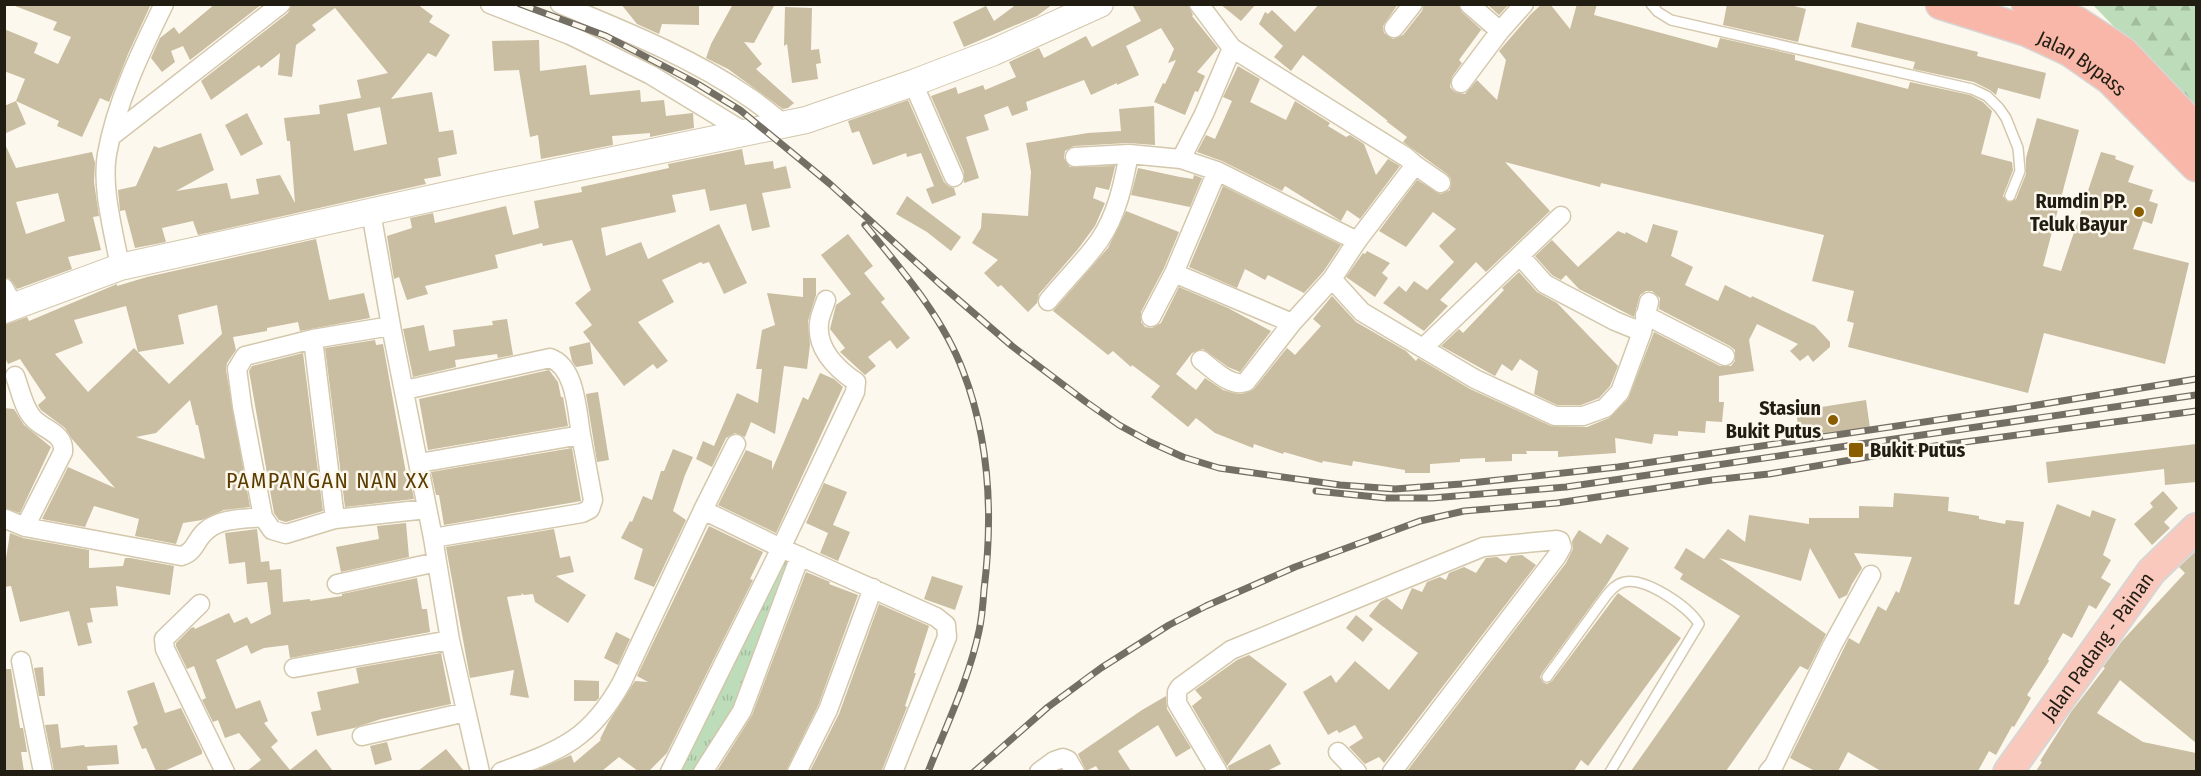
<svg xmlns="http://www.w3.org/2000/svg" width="2201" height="776" viewBox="0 0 2201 776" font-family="'Fira Sans Condensed',sans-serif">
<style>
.forest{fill:url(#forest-firs)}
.park{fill:url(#park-tufts)}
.building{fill:#c9bda2;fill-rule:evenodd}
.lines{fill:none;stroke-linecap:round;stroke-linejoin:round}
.service-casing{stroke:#d3c7ac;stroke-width:12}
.minor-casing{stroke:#d3c7ac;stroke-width:21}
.secondary-casing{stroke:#d3c7ac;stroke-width:28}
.primary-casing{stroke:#d7d6d5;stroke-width:32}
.trunk-casing{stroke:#d7d6d5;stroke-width:33}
.service{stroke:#fff;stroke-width:9}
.minor{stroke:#fff;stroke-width:18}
.secondary{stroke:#fff;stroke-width:26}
.primary{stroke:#fac9be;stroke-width:28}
.trunk{stroke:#f8b7a8;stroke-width:30}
.rail-casing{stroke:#746f65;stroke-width:7}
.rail{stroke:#fdf8ed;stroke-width:4.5;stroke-dasharray:14;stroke-linecap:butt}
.poi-dot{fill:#8a5d00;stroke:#fdf8ed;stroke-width:2}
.labels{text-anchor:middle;stroke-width:5;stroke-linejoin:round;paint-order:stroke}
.street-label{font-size:20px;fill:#221d13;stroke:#fdf8ed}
.poi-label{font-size:20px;font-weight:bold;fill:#221d13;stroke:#fdf8ed;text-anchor:end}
.quarter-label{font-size:22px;letter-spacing:1.5px;fill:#5b3c01;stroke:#fdf8ed}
</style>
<defs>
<pattern id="forest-firs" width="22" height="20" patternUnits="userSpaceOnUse" patternTransform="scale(1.5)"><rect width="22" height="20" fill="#bddcb9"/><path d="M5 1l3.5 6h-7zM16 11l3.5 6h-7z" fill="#a2bc9e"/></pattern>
<pattern id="park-tufts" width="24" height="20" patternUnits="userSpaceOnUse" patternTransform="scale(1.5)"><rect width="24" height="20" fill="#bddcb9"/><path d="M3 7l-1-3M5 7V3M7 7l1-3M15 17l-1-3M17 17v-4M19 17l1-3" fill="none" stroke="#a2bc9e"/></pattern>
</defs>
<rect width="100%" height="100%" fill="#fdf8ed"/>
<path class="forest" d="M2093 5H2196V111L2192 107Z"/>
<path class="park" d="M783 556 791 563 735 718 702 771 673 772Z"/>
<path class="building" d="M15 4H151L128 54 109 102 100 98 82 137 57 126 59 121 16 101 26 124 4 134V106L16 101 25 79 4 71V29L38 43 34 53 58 64 71 37 53 30 57 22 15 6Z
M215 4H262L190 60 183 46 171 51 175 62 162 72 151 58 160 38 174 27 179 34Z
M292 4H417L433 16 429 22 450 35 436 57 428 53 391 99 432 92 439 132 453 130 457 154 438 158 441 176 424 179 426 184 198 235 193 221 162 228 166 242 135 248 125 210 120 211 118 190 136 186 154 146 159 148 201 133 214 170 176 191 227 183 231 199 259 194 256 179 280 175 295 203 290 141H287L284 118 320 114 319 105 361 98 357 80 388 73 335 8 312 25 316 30 296 45 292 77 278 75 280 53 261 68 259 65 211 100 201 81 288 13ZM380 107 387 144 354 151 347 114Z
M621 4H699V25L662 24 659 34 637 24Z
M733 4H773L772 6H774L754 43 744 42 762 64 756 69 794 103 788 108 783 109 728 69 706 58 711 44Z
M1017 4H1053L1037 16 964 47 953 22 986 6 994 21Z
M1132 4H1188L1193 15 1192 16 1218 48 1197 72 1205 76 1198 92 1195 91 1185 115 1154 102 1163 83 1165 84 1176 60 1168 63 1174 49 1161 28 1126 46 1139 75 1117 85V83L1091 95 1084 80 1026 102 1028 110 1012 116 1008 106 984 115 989 130 966 137 979 178 964 183V172L931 96 956 87 958 94 983 85 985 90 1016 77 1009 62 1039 48 1044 58 1086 36 1092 47 1141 21Z
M1220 4H1256L1241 21Z
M1319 4H1398L1383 26 1384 33 1393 39 1403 35 1422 11 1424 4H1458L1462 12 1485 33 1481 30 1459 60 1462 63 1452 77 1450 87 1455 92 1465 94 1477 80 1497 100 1506 60 1499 51 1531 14 1542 4H1550L1570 29 1577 4H1597L1594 15 1717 48 1720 38 1795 55V60L1908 89 1910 82 1970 95 1983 102 1992 111 1981 154 2012 162 2013 170 2003 196 2008 202 2016 199 2026 174V158L2037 118 2079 130 2043 266 2061 271 2101 152 2116 156 2115 159 2134 166 2128 182 2153 190 2149 201 2158 204 2152 224 2143 221 2133 249 2189 263 2165 364 2044 333 2028 393 1848 347 1854 323 1847 321 1854 291 1812 281 1824 235 1601 183 1600 187 1505 162 1550 211 1486 272 1476 262 1440 300 1448 306 1424 331 1383 303 1399 286 1406 292 1414 281 1427 290 1454 262 1439 246 1456 229 1433 212 1406 247 1379 231 1417 180 1441 194 1450 190 1451 179 1447 174 1403 142 1407 137 1386 121H1388L1303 55 1291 71 1274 57 1283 46 1259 24 1265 12 1268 14 1272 10 1295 32Z
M1487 4H1509L1499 15Z
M1727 4H1786L1806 9 1798 42 1723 25Z
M785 7 812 8 811 50 819 49 821 63 816 64 818 79 792 83 787 44 784 46Z
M1857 22 1978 52 1977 56 2046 73 2040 99 1998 88 1996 95 1990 90 1974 82 1913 69 1915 62 1851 47Z
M539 40 540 71 586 65 590 95 640 90 641 102 664 100 666 116 693 113 694 128 650 137V133L612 136 613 145 541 159 538 135 530 137 519 70 494 71 492 41Z
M1238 66 1260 79 1250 102 1286 120 1295 101 1330 123 1328 126 1346 137 1350 135 1364 144 1376 175 1388 159 1400 166 1360 219 1347 210 1341 221 1285 186 1282 191 1222 161 1197 152 1206 135 1215 139 1232 101 1223 97Z
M908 100 944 182 948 186 954 188 956 195 932 204 926 189 934 186 921 153 907 157 906 153 873 165 859 131 852 133 848 121Z
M1154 106 1155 145 1128 143 1074 146 1065 151 1064 158 1070 167 1115 166 1113 175 1109 190 1096 187 1093 198 1105 203 1095 226 1078 249 1039 294 1037 303 1028 312 1001 285 998 287 984 273 998 260 972 243 981 228 982 213 1028 216 1031 172 1026 143 1088 133 1121 131 1119 109Z
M247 113 263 144 241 156 225 125Z
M4 142 16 168 92 152 95 163 94 182 99 216 93 217 101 250 68 257 72 269 17 289 10 279 4 277ZM58 193 65 221 26 234 16 202Z
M742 149 745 165 773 161 774 169 786 166 791 188 762 193 770 227 752 231 746 204 710 211 705 189 672 195 676 212 601 228 606 256 641 242 648 259 719 224 747 283 724 294 709 262 703 264 701 262 662 280 674 302 638 322 668 361 657 369 653 364 624 386 583 332 592 325 575 303 591 290 572 240 543 246 542 243 495 255 498 268 425 286 428 294 407 300 399 277 394 279 387 236 412 228 410 218 433 213 435 223 506 206 513 235 539 228 534 201 582 192 581 187 669 168 668 164Z
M1138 168 1180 177 1193 179 1194 175 1202 178 1190 207 1131 195Z
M1223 186 1341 245 1323 272 1304 293 1268 275 1265 280 1245 269 1237 288 1189 267Z
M907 196 961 237 951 251 927 232 896 214Z
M1126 211 1179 232 1164 268 1141 312V322L1145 327 1152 328 1161 323 1179 287 1228 308 1271 331 1240 372 1228 367 1203 349 1192 353 1176 374 1196 390 1205 378 1223 390 1233 393 1242 394 1254 389 1287 348 1295 355 1321 326 1313 319 1332 296 1356 322 1406 351 1416 361 1418 358 1470 389 1551 426 1587 427 1609 418 1628 399 1654 332 1720 366H1731L1735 361V350L1730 346 1659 309 1660 298 1652 291H1646L1640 295 1634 317 1579 289 1566 275 1561 280 1552 275 1535 256 1552 240 1578 267 1618 231 1625 234 1626 232 1647 243 1653 224 1678 231 1671 256 1693 267 1685 285 1718 301 1725 285 1751 298 1752 296 1815 326 1830 342V347L1813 362 1808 355 1800 361 1790 351 1798 344 1757 324 1749 340 1754 371 1719 376V402H1724L1722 422 1706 421 1705 433 1678 431V436L1654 434 1652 444 1615 438 1616 453 1558 457V451H1526L1527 454H1512V461L1485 462V458L1460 459V462L1430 464V473H1405V470L1353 461 1352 466 1323 461 1322 463 1284 452 1283 454 1254 444 1253 448 1215 433 1196 418 1188 427 1151 397 1160 386 1132 365 1131 367 1113 351 1108 355 1053 311 1108 248Z
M848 234 873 266 864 273 885 299 881 302 910 338 897 349 890 340 868 357 876 366 865 375 840 352 845 348 830 329 836 305 851 294 821 255Z
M316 239 329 300 364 293 370 318 300 331 298 322 267 328V331L233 337 236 350 227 363 226 370 250 507 224 510 202 520 183 523 176 544 135 536 139 519 94 506 85 527 42 519 68 467 115 488 72 439 65 428 41 410 38 405 46 398 20 359 8 364 4 356V325L27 317 29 321 117 284V286L147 277ZM217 305 222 334 169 384 134 348 88 392 55 354 83 343 74 320 126 306 138 352 184 344 178 315ZM190 400 196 425H198L205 459 136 437 156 433Z
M1367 251 1390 263 1382 273 1388 278 1375 297 1346 277 1363 253 1365 254Z
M1519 272 1537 292 1557 303 1618 366 1610 386 1599 398 1581 405H1557L1534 394 1538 371 1520 359 1512 371 1502 364 1495 376 1441 346 1459 329 1463 333 1504 290 1502 288Z
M803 278H816V295L808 321 810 345 807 369 784 366 775 434 751 422 745 437 735 433 726 438 712 467 696 459 703 441 714 446 737 393 758 403 762 369H756L762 330 775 325 767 293 803 297Z
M507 319 513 355 498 358 497 354 455 360 456 367 413 377 403 329 424 325 429 351 455 346 453 330 493 325 492 321Z
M375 340 376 345 383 344 406 473H409L414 499 345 507 325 348Z
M590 342 593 364 576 367 572 361 569 347Z
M303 353 323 511 286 522 279 520 274 513 249 371 252 366Z
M549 370 558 382 561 397H563L568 426 428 450 419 399Z
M820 373 834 379 843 387 776 533 718 505 746 450 772 461V470L803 397 808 400Z
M598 392 609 460 597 462 586 394Z
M1866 400 1870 428 1800 439 1796 411Z
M4 408 14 409 24 425 51 447 20 513 4 508Z
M2196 444V482L2165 485 2164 469 2048 483 2046 462Z
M572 448 581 501 444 525 439 495H436L431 472Z
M673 449 693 457 685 475 673 511 686 520 654 587 634 579 643 549 621 538 630 521 632 522 643 496 652 500 661 471H664Z
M824 483 847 492 833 525 850 532 838 561 820 553 828 533 806 523Z
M2163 491 2178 508 2164 522 2170 528 2152 545 2134 524 2153 507 2150 503Z
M1894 493 1949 497 1948 511 1979 516V519L2005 524 2006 520 2024 522 2014 604 2019 605 2057 504 2090 517 2092 510 2116 519 2103 555 2111 560 2101 578 2111 584 2096 609 2089 605 2072 638 2063 633 2048 659 2049 661 2027 695 2031 698 2014 727 2012 726 1996 755 1989 751 1978 771H1881L1848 752 1838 771H1815L1790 758 1849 638 1859 644 1878 606 1886 611 1896 591 1899 593 1912 557 1854 553 1862 568 1852 584 1847 595 1839 599 1810 548 1801 581 1719 558 1826 634 1808 670 1800 666 1726 771H1631L1740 616 1680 579 1683 574 1674 568 1686 548 1704 559 1728 529 1745 542 1749 515 1809 524V518H1859V506L1893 507Z
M406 523 409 557 341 572 336 547 379 539 377 526Z
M709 526 763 552 750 579 753 580 667 753 649 771H638L619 757 602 771H534L571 755 574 763 601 740 600 739 608 723 635 681 648 682 637 676Z
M257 529 261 562 269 561 270 570 281 569 283 602 310 599V601L342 596V594L417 578 422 609H427L430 632 290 658 288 645 264 648 251 654 247 645 216 660 236 709 260 700 268 721 264 723 278 741 271 747 290 770 316 749 333 771H247L261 760 239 733 225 738 218 720 213 722 202 700 206 698 194 666 187 669 176 646V643L191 628 194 627 195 629 229 613 234 623 247 617 251 624 271 614 267 582 247 584 245 562 229 564 225 533Z
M554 529 560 558 570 556 574 572 556 576 586 595 568 623 535 602 533 594 524 595 521 593 522 595 507 597 529 698 510 695 514 670 470 678 446 547Z
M1579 530 1601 544 1607 534 1629 548 1607 584 1542 673 1540 677 1543 682 1547 684 1552 681 1618 593 1681 638 1588 766 1581 760 1574 771H1407L1566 563 1573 549 1572 541Z
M10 533 23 538 89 550V568L123 566 125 558H130L174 566 170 595 116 586 118 606 90 608 93 622 87 623 92 643 78 646 69 611 20 622 11 586 4 587V571Z
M2196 551V743L2120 680 2097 713 2143 742 2196 753V771H2036L2042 762 2040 761 2071 712 2105 668 2103 667 2122 641 2185 573 2179 567Z
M1522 555 1536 565 1384 763 1379 757 1365 764 1349 747 1363 738 1355 725 1339 733 1337 730 1328 735 1303 692 1331 675 1336 683 1355 661 1389 690 1418 653 1369 616 1381 601 1387 598 1402 610 1412 588 1422 592 1427 582 1440 577 1446 580 1449 573 1464 567 1476 573 1486 558 1497 557 1506 563 1511 556Z
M806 572 830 582 829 584 858 595 818 706 786 771H717L752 715Z
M932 576 963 586 955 610 924 599Z
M879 604 929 626 914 673H916L905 706 907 707 882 770 881 771H810L839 714Z
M1356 615 1373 629 1363 642 1346 628Z
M616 632 630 639 618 665 604 658Z
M441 653 451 704 381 719 354 728 317 736 311 712 321 710 317 692 359 683 356 668Z
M1249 655 1287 684 1227 766 1192 706 1202 698 1195 690 1237 660Z
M43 667 45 696H39L34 668Z
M4 669H11L20 728H23L27 752H21L24 771H4Z
M574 680 599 681V698L596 701H574Z
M154 682 165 713 181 708 202 751V754L164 771H156L146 748 142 749 133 727 138 724 127 691Z
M1166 696 1167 709 1191 748 1176 757 1158 725 1118 751 1131 771H1099L1096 766 1086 771 1078 754 1142 710Z
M58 724 61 748 84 745 85 747 117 745 119 764 87 766 88 771H54L45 725Z
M387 742 392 760 375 765 370 746Z
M1270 744 1281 764 1267 771H1229L1228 766Z
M446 749 464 771H418Z"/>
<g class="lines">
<defs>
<path id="service" d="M1651 4 1658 12 1671 20 1972 89 1987 96 1999 108 2006 118 2018 148 2020 171 2010 196
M1547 677 1606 596C1611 590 1616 584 1624 582 1645 577 1688 606 1699 624L1610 772"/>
<path id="minor" d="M490 4 570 35 651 75 743 131
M560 4C622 30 691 57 747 96 760 104 772 115 784 124
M1469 4 1500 31
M1394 28 1413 4
M913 83 954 177
M1461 83 1500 31 1524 4
M113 135 281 4
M1075 157 1129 154 1181 159 1217 171 1357 241 1415 165 1406 157 1232 48 1199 4
M1181 159 1204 114 1232 48
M1415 165 1441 183
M371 212 391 326 433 538 450 640 480 772
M1520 256 1545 284 1615 321 1642 332
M120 267C114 233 101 188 107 154 116 103 141 51 164 4
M1174 273 1292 323
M1332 279 1362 312 1475 379 1555 416H1583L1605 408 1620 392 1642 332 1649 302
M4 288 14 306
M1048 301C1064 281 1084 262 1099 241 1117 215 1123 185 1129 154
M1645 315 1725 356
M1151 317 1174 273 1217 171
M391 326 313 339 245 356 237 369 242 406 263 517 272 530 286 534 335 519 427 509
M313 339 335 519
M1424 347 1561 216
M1201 360C1213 369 1231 388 1246 382L1292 323 1332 279 1357 241
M15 376C20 389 23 406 32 417 42 430 65 432 63 452L25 527
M405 390 550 358C576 367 577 412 581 435L419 463
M703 510 736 444
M6 519 25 527 181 556C196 552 195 539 207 530 221 518 245 519 263 517
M433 538 582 513 590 509 593 500 581 435
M337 584 437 562
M200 604 164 639 165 649 225 772
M21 661 43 772
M294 668 450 640
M362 736 466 712
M1338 752 1357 772
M501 772C561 750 590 740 622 682L703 510 781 548 936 617 946 625 947 637 893 772
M670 772 781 548 855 392 856 382C837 369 816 349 819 323 820 315 824 307 826 300
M703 772 742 711 800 556
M797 772 828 710 873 588
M1039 772 1054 761 1063 758 1068 760 1075 772
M1218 772 1177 703V692L1180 687 1231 650 1483 547 1557 540 1560 541 1562 547 1557 556 1392 772
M1768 772 1774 765 1832 646 1871 575"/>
<path id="secondary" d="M4 310 120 267 492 185 806 120 913 83 994 52 1100 4"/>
<g id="primary">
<path id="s1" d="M2008 772 2151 572 2196 528"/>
</g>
<g id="trunk">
<path id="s2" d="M1941 4 2027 31 2070 51 2110 79 2196 166"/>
<path d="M2027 4 2077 22 2123 52 2196 129"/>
</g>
</defs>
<use href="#service" class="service-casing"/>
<use href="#minor" class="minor-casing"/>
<use href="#secondary" class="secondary-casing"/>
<use href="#primary" class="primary-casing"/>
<use href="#trunk" class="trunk-casing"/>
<use href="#service" class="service"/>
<use href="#minor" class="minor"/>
<use href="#secondary" class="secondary"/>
<use href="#primary" class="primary"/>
<use href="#trunk" class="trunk"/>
<defs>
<path id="rail" d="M520 4 606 36 696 83 740 110 830 184 940 284 1012 346 1086 402 1119 425 1150 442 1183 457 1219 468 1340 485 1395 489 1461 484 1618 467 2019 408 2196 379
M865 225C901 269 943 317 963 371 990 441 993 517 984 590 983 604 982 618 979 631 969 679 946 726 928 772
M1316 491 1386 498H1432L1566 487 2196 395
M974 772 1048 707 1101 668 1169 625 1206 606 1295 567 1420 521 1464 511 1557 503 1712 480 1769 474 1920 448 2196 411"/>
</defs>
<use href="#rail" class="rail-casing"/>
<use href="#rail" class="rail"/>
</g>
<g class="poi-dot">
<circle cx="2139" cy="212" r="6"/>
<circle cx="1833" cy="420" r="6"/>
<rect x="1848" y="442" width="16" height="16" rx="3"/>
</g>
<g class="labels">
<g class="street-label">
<text dy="7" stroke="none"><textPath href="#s2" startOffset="154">Jalan Bypass</textPath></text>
<text dy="7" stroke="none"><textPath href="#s1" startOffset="154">Jalan Padang - Painan</textPath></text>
</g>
<g class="poi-label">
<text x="2127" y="208">Rumdin PP.<tspan x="2127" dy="23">Teluk Bayur</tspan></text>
<text x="1821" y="415">Stasiun<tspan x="1821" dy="23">Bukit Putus</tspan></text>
<text x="1870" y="457" text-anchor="start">Bukit Putus</text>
</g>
<g class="quarter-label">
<text x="328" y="488">PAMPANGAN NAN XX</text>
</g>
</g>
<rect width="2201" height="776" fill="none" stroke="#221d13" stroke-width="12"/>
</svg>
